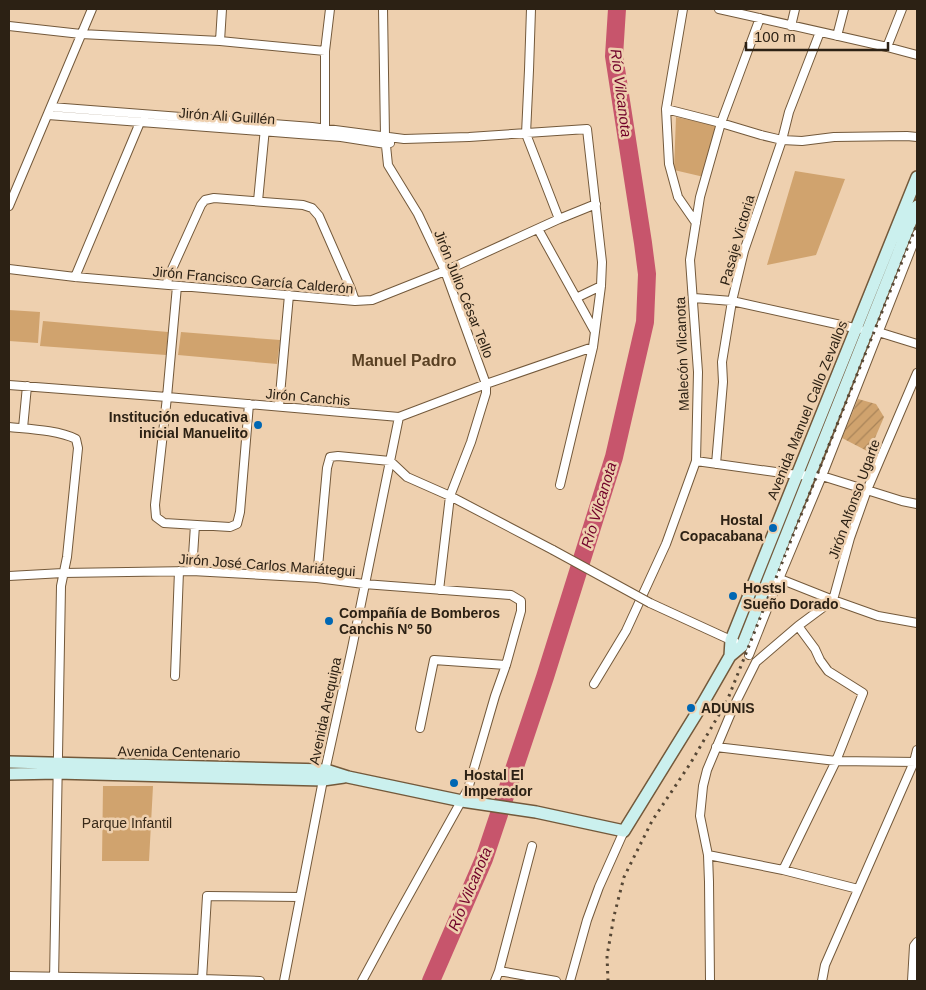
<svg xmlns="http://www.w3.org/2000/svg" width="926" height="990" viewBox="0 0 926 990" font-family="Helvetica,sans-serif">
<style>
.park{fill:#d0a36e}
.garden{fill:url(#garden-furrows)}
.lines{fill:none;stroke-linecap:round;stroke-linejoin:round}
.river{stroke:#c7556c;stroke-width:18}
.street-casing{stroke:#73593b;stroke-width:10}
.secondary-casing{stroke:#73593b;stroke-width:14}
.street{stroke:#fff;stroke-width:8}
.secondary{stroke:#cbf0ee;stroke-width:11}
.rail{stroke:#564735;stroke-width:3;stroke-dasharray:2.5 5;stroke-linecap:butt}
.street-bridge-casing{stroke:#73593b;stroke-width:10;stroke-linecap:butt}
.street-bridge{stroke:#fff;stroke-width:8}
.poi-dot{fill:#0067b3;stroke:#eed0af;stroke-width:2}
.labels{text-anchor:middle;stroke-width:5;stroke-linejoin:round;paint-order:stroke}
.street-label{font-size:14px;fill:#2c2114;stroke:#eed0af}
.poi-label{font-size:14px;font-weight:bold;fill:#2c2114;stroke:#eed0af;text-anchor:start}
.park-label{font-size:14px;fill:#392a19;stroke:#eed0af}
.water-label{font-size:15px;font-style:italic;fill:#710029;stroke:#eed0af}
.quarter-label{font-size:16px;font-weight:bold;fill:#594023;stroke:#eed0af}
</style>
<defs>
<pattern id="garden-furrows" width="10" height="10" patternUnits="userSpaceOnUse" patternTransform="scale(1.25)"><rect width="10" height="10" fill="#d0a36e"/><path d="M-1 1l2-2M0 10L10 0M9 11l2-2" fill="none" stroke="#a98459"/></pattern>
</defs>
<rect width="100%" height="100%" fill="#eed0af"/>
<path class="park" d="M676 117 717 126 704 177 674 170Z
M795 171 845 179 816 255 767 265Z
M9 310 40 312 38 343 9 341Z
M43 321 168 332 166 355 40 346Z
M181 332 280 340 277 364 178 355Z
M103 786H153L149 861H102Z"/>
<path class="garden" d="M858 399 876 404 884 417 869 452 842 438Z"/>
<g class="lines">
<path class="river" d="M431 981 484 859 545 677 614 457 645 322 647 274 643 243 614 56 617 9"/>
<defs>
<path id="street" d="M383 9 385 136 388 165 418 214 445 271 486 384V393L471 442 450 496 439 590
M531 9 529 70 526 134 559 219
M683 9 666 109 669 164 678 197 696 223
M719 9 887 47 917 55
M9 26 81 34 220 41 325 51
M791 26 795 9
M837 36 844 9
M220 41 222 9
M887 47 902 9
M51 107 312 127 404 139 469 137 587 129 602 262 601 286 593 347 560 485
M666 109 721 123 761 135 782 140 802 141 834 137 907 136 917 137
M48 115 299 134 341 137 386 144 390 143
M325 131V51L330 9
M258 201 265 128
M9 206 92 9
M538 229 594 330
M9 269 75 277 355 301 372 300 445 271 559 219 596 204
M75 277 141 120
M167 285 168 278 201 205 205 200 214 198 303 205 312 208 319 216 351 289 355 301
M177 286 167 397 155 505 156 517 164 523 230 527 237 524 240 512 249 404
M576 298 601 286
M694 298 732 301 859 329
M875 331 917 344
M9 385 167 397 399 417 486 384 593 347
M279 406 289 295
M9 427C29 429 58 430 76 439L78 448 67 557 61 586 54 981
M23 428 27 386
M696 461 797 475 822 476 902 501 917 504
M716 464 723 382 722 362 732 301 744 251 782 140 789 112 820 32
M192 571 195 525
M9 576 63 573 192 571 317 578 364 584 511 595 521 601V611L506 665 495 696 468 789 395 920 362 981
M775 577 833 600 878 616 917 623
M317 578 327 468 330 457 338 456 390 461 407 477 450 496 553 550
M650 603 735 642
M749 655 779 579 822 476 917 234
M175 676 179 571
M594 684 626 631 666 544 696 461 698 372 690 260 700 197 721 123 760 18
M420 728 434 660 506 665
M716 747 836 761 917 762
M708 855 783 870 858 889
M783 870 836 761 863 693 828 671 820 660 815 649 798 626
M499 971 556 981
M9 976 202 979 260 981
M202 979 207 896 300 897
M284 981 323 780 352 648 399 417
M495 981 499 971 532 846
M570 981 587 920 599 887 624 831
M710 981 709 882 708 855 700 816 703 786 707 770 733 708 756 662 798 626 833 600 850 538 867 490 917 373
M822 981 825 965 914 762 917 750
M912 981 914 946 917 942"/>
<path id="secondary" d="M730 656 731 640 797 475 917 177
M9 762 326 770 348 777 438 796 462 801 536 812 624 831 703 703 730 656 742 646 917 206
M9 774 57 773 323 780 344 777"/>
</defs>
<use href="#street" class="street-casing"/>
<use href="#secondary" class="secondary-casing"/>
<use href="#street" class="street"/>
<use href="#secondary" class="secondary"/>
<path class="rail" d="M608 981 607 956 614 916 624 877 652 821 690 764 727 701 917 224"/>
<defs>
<path id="street-bridge" d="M553 550 650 603"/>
</defs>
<use href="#street-bridge" class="street-bridge-casing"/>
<use href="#street-bridge" class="street-bridge"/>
</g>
<g class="poi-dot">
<circle cx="258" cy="425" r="5"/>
<circle cx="773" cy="528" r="5"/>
<circle cx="733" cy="596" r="5"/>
<circle cx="329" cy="621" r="5"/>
<circle cx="691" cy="708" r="5"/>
<circle cx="454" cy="783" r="5"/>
</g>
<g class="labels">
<g class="street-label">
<text transform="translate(227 116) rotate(4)" y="5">Jirón Ali Guillén</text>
<text transform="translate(737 240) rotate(-74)" y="5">Pasaje Victoria</text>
<text transform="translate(253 280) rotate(5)" y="5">Jirón Francisco García Calderón</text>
<text transform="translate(464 294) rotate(68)" y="5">Jirón Julio César Tello</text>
<text transform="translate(682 354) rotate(-92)" y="5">Malecón Vilcanota</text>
<text transform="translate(308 397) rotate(5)" y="5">Jirón Canchis</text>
<text transform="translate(807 410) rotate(-68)" y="5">Avenida Manuel Callo Zevallos</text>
<text transform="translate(854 499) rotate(-70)" y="5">Jirón Alfonso Ugarte</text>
<text transform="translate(267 565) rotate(4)" y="5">Jirón José Carlos Mariátegui</text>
<text transform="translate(325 711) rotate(-78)" y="5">Avenida Arequipa</text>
<text transform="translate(179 752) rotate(1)" y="5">Avenida Centenario</text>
</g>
<g class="poi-label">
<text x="248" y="422" text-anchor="end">Institución educativa<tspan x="248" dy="16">inicial Manuelito</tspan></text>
<text x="763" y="525" text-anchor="end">Hostal<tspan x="763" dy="16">Copacabana</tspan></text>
<text x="743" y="593">Hostsl<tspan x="743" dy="16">Sueño Dorado</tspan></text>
<text x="339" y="618">Compañía de Bomberos<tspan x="339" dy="16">Canchis Nº 50</tspan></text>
<text x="701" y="713">ADUNIS</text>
<text x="464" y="780">Hostal El<tspan x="464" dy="16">Imperador</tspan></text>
</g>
<g class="park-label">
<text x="127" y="828">Parque Infantil</text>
</g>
<g class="water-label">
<text transform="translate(621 93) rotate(83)" y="5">Río Vilcanota</text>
<text transform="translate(599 505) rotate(-73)" y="5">Río Vilcanota</text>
<text transform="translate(470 889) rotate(-67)" y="5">Río Vilcanota</text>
</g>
<g class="quarter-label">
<text x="404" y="366">Manuel Padro</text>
</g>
</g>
<rect width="926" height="990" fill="none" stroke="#2c2114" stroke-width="20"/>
<path d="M746 42v8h142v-8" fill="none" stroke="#2c2114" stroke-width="2.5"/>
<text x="754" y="42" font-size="15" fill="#2c2114" stroke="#eed0af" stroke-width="4" paint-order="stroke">100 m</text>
</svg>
